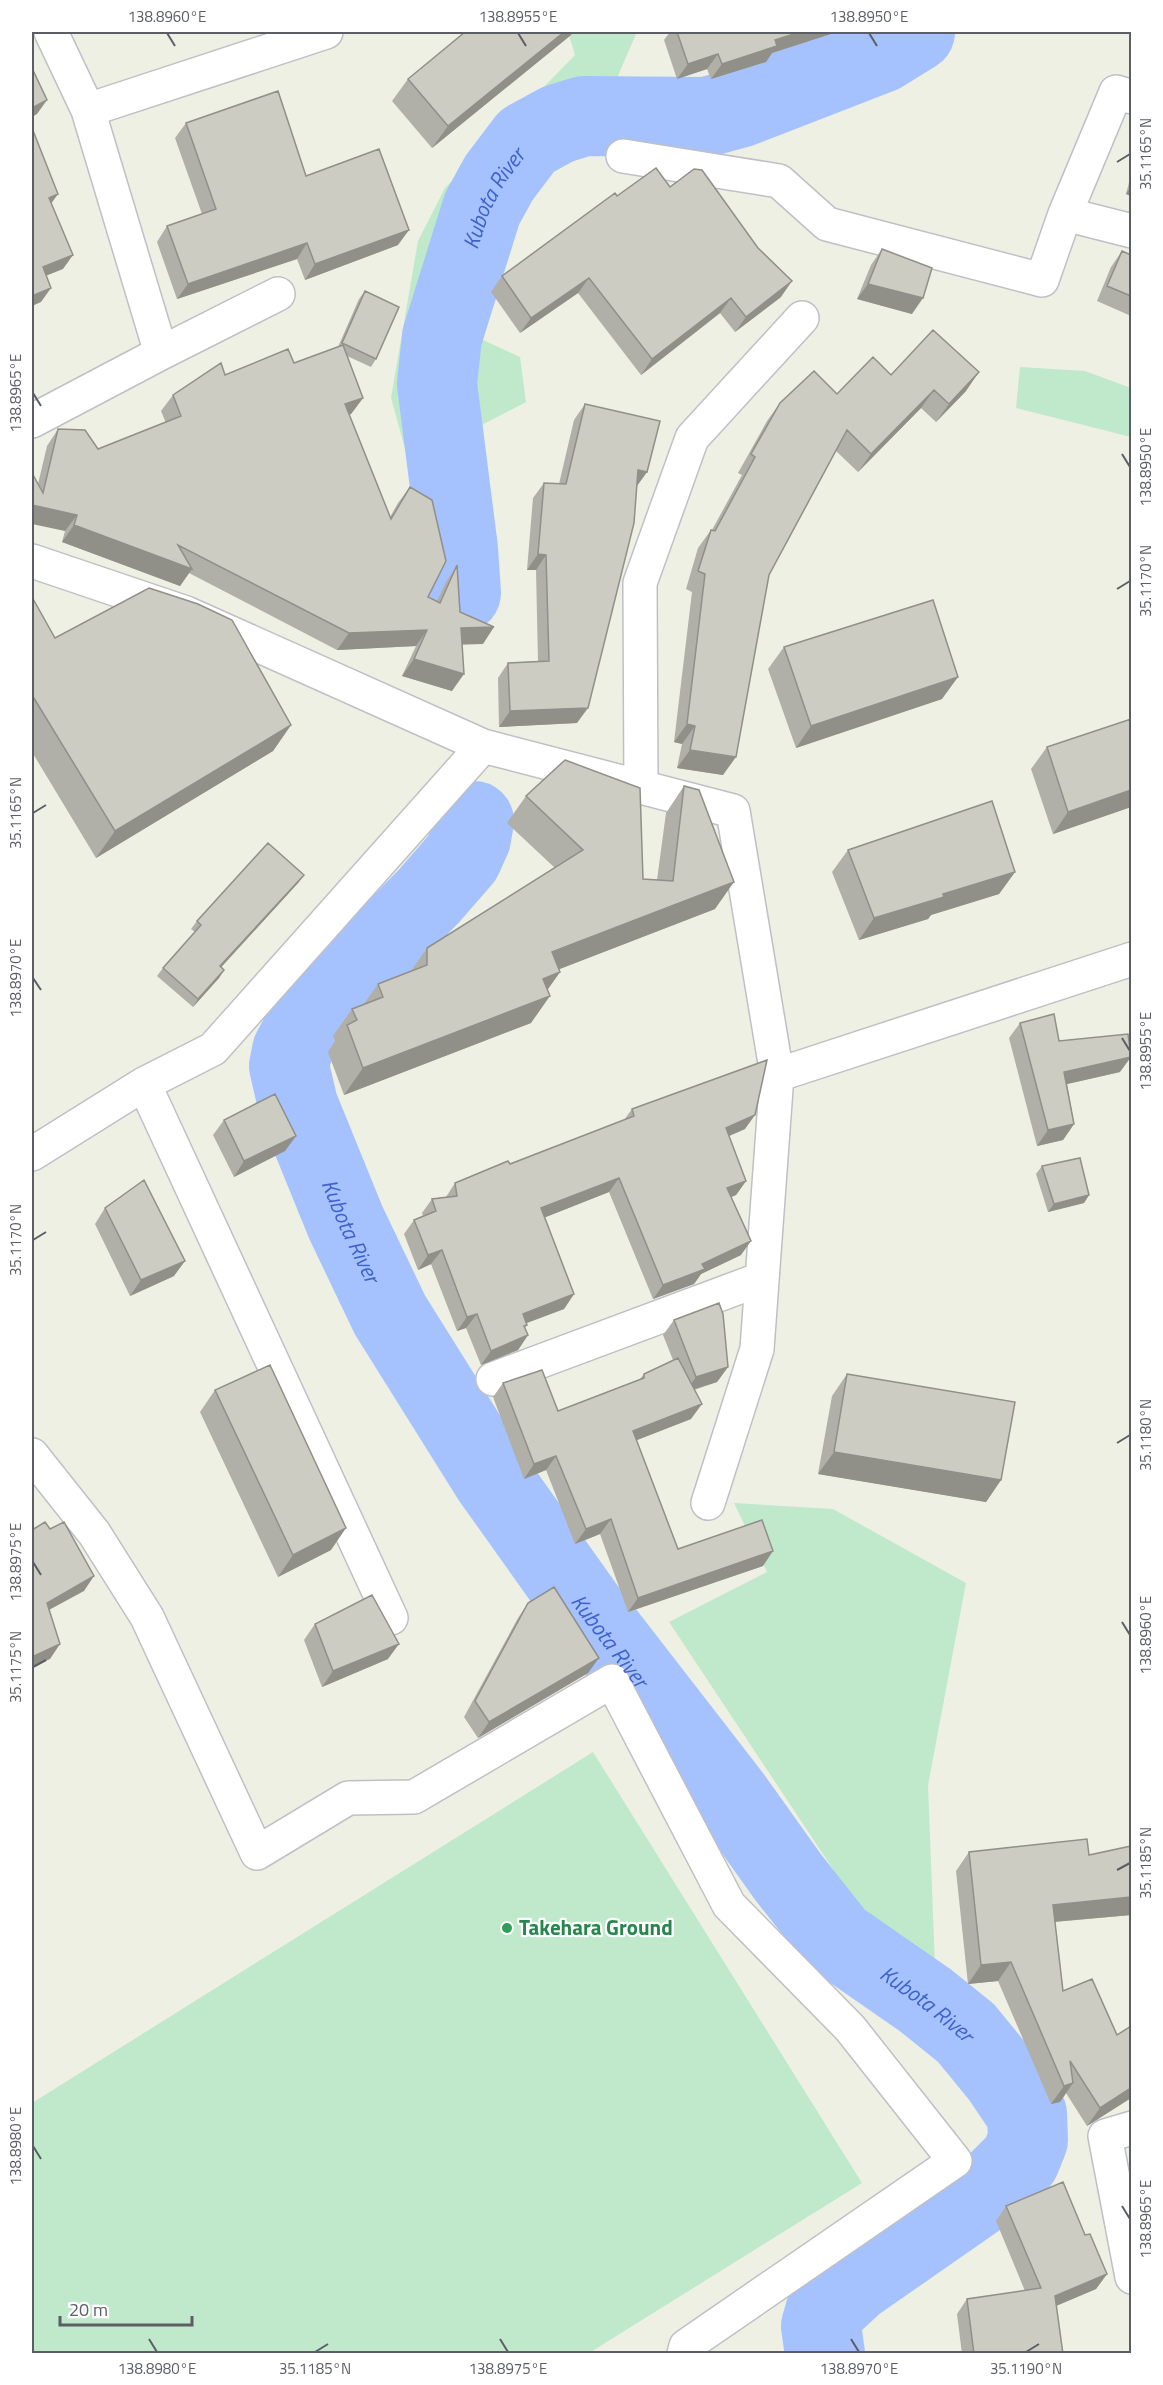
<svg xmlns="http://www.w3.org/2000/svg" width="1163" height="2385" viewBox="0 0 1163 2385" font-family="'Titillium Web',sans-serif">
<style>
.green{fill:#bfe9ca}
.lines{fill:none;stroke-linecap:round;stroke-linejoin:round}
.river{stroke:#a5c2ff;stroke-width:80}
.minor-casing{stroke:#bec0c6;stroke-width:36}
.minor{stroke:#fff;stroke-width:33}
.wall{fill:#b0afa8}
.shaded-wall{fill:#908f88}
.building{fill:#cdccc3;stroke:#908f88;stroke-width:1.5}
.ticks{fill:none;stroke:#5c5e66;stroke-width:2}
.leisure-dot{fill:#2e9e5b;stroke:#fff;stroke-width:2}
.labels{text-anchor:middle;stroke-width:4.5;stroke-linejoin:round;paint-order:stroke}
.leisure-label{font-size:21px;font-weight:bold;fill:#27864d;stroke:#fff;text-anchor:start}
.water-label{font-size:22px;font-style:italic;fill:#3f61cb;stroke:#fff}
.neatline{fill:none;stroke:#5c5e66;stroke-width:2}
.ticks-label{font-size:15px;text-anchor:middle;fill:#5c5e66}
</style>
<rect width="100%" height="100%" fill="#eff0e4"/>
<path class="green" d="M568 32H637L613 87 527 141 499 178 442 336 481 339 520 357 526 402 409 463 391 398 418 241 445 188 575 55Z
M1020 367 1085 371 1131 388V437L1016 408Z
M734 1503 833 1509 966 1583 928 1785 935 1966 884 1946 669 1622 767 1572Z
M593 1752 862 2183 589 2353H32V2103Z"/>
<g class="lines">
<g class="river">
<path id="s1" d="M461 593 458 549 437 384 442 337 482 209 499 178 527 141 558 124 584 116 706 117 739 108 881 53 915 32"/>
<path id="s2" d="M474 821 471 838 462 858 429 896 341 985 300 1036 292 1051 289 1066 298 1105 346 1223 390 1315 492 1478 583 1606 731 1797 788 1877 837 1939 925 2000 966 2033 1002 2077 1027 2114 1028 2140 1020 2160 996 2184 854 2283 826 2309 821 2326 825 2354"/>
</g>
<defs>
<path id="minor" d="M51 32 88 110 161 353
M1132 97 1116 92 1065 214 1132 231
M88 110 326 32
M623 156 779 181 827 224 1042 280 1065 214
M32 421 161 353 278 294
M32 561 186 613 483 746 733 811 777 1075 1132 959
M641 788 640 583 692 438 802 318
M144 1084 391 1618
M32 1154 144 1084 213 1049 483 746
M493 1379 761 1279
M32 1455 94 1533 147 1617 257 1853 348 1798 414 1797 612 1681 729 1905 850 2028 955 2161 686 2346 684 2354
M708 1503 757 1349 777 1075
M1132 2128 1105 2136 1132 2277"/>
</defs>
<use href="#minor" class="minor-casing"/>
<use href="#minor" class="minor"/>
</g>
<path class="wall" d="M670 32H837L772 53 766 62 711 79 707 69 677 79 664 40Z
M571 35 432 148 392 101 408 79Z
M186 123 306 176 398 245 305 280 297 259 177 299 157 242 167 226 202 214 175 138Z
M1131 175V196L1126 194Z
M670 187 781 297 735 332 720 313 641 375 578 293 520 333 491 292 502 276 617 196Z
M882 249 912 314 857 299 871 265Z
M1122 251 1131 255V316L1097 301 1111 267Z
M365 291 376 359 371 367 347 356 363 398 351 414 349 415 390 517 398 503 410 487 428 597 437 601 446 582 457 565 460 612 483 644H462L452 691 402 676 416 646 337 650 189 573 180 586 62 542 65 531 38 484 47 446 58 429 98 449 166 423 161 411 173 395 225 375 294 363 338 347 359 299Z
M891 375 966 391 936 422 921 408 858 472 836 451 769 575 723 775 677 768 682 744 674 742 692 592 686 589 698 548 711 530H712L742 475 738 473 767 421 780 403 837 394Z
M585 404 647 472 637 486 577 723 499 727 498 678 508 663 538 661 536 570H527L533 498 544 483 559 484 574 420Z
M32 597 55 638 291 725 273 751 96 858 32 752Z
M784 647 942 699 796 748 768 669Z
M1047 747 1131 807 1053 834 1031 769Z
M684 786 715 909 559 969 560 972 547 990 531 1023 344 1095 328 1052 335 1041 333 1036 352 1009 364 1004 378 984 411 971 427 948 555 868 507 823 526 796 643 879 657 880 666 813Z
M848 850 1015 872 999 894 931 915 928 919 859 940 832 872Z
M304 875 298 883 221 967 224 970 219 978 193 1007 157 976 163 968 195 932 191 929 197 921Z
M1020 1023 1120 1072 1067 1084 1074 1124 1063 1140 1037 1146 1009 1038Z
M632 1109 745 1129 729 1136 746 1181 736 1195 731 1197 741 1255 701 1274 694 1284 653 1299 609 1192 545 1217 574 1294 564 1309 527 1323V1325L525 1328 528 1335 518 1350 481 1365 466 1328 457 1331 431 1264 418 1270 404 1234 414 1220 423 1216 422 1213 432 1199 446 1197 455 1183 510 1164 624 1120Z
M224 1120 296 1136 285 1151 234 1177 213 1135Z
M1042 1166 1089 1195 1084 1203 1048 1212 1036 1174Z
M105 1208 174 1276 130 1296 95 1224Z
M674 1320 728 1367 717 1382 694 1390 691 1419 636 1440 678 1549 763 1566 628 1612 600 1534 575 1544 546 1470 524 1479 493 1397 503 1383 558 1411 640 1379 644 1374 673 1360 663 1335Z
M847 1374 1001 1480 986 1502 818 1474 832 1396Z
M215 1390 331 1550 278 1577 200 1412Z
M528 1603 588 1673 478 1738 464 1717 518 1618Z
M315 1624 388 1659 322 1687 304 1640Z
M969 1852 1089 1855 1131 1915 1055 1922 1063 1991 1131 2098 1087 2126 1066 2093 1060 2102 1051 2104 998 1981 968 1984 956 1871Z
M1006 2206 1085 2235 1107 2274 1096 2289 1056 2306 1063 2354H962L957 2314 967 2299 1025 2291 996 2221Z"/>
<path class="shaded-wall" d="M564 32H573L571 35 432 148 448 126Z
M800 32H837L772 53 766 62 711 79 722 64 775 40Z
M718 54 707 69 677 79 688 64Z
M47 100 37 114 32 117V108Z
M1131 186V196L1126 194Z
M58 194 48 208 49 198Z
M409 230 398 245 305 280 315 264Z
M307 243 297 259 177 299 188 284Z
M73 255 63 269 33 281 43 267Z
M589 278 578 293 520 333 531 318Z
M792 281 781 297 735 332 746 317Z
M868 284 923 298 912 314 857 299Z
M51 288 41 302 32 306V296Z
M731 298 720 313 641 375 652 359Z
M979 372 966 391 936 422 949 404Z
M934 390 921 408 858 472 871 454Z
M363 398 351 414 333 421 345 404Z
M638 470 647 472 636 487Z
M32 505 77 515 65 531 32 524Z
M74 525 192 569 180 586 62 542Z
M538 554 546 555 536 570H527Z
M494 627 483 644 450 645 461 628Z
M427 630 416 646 337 650 349 633Z
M414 659 464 674 452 691 402 676Z
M958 677 942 699 796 748 811 726Z
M588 708 577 723 499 727 510 711Z
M687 724 695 726 682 744 674 742Z
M291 725 273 751 96 858 115 831Z
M690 750 736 757 723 775 677 768Z
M1131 790V807L1053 834 1068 812Z
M1015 872 999 894 931 915 928 919 859 940 874 918 943 894Z
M304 875 298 883 215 974 220 966Z
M734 882 715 909 534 979 552 952Z
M224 970 219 978 193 1007 198 999Z
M560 972 541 999 543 979Z
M550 996 531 1023 344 1095 363 1068Z
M1131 1057 1120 1072 1054 1087 1064 1072Z
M755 1115 745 1129 715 1142 726 1128Z
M1074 1124 1063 1140 1037 1146 1048 1130Z
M296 1136 285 1151 234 1177 244 1161Z
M619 1178 609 1192 531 1223 541 1208Z
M746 1181 736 1195 717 1203 727 1188Z
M1089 1195 1084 1203 1048 1212 1054 1204Z
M751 1241 741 1255 701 1274 694 1284 653 1299 663 1285 702 1264Z
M442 1250 431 1264 418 1270 428 1255Z
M185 1261 174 1276 130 1296 141 1280Z
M574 1294 564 1309 513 1328 523 1314Z
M477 1314 466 1328 457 1331 467 1317Z
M528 1335 518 1350 481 1365 491 1351Z
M728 1367 717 1382 685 1392 696 1377Z
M702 1404 691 1419 622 1446 633 1431Z
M834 1452 1001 1480 986 1502 818 1474Z
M556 1456 546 1470 524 1479 534 1464Z
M611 1519 600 1534 575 1544 586 1529Z
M346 1528 331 1550 278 1577 293 1555Z
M773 1551 763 1566 628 1612 638 1598Z
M94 1576 84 1591 36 1617 47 1603Z
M60 1644 50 1659 32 1667V1657Z
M399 1644 388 1659 322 1687 333 1671Z
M599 1658 588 1673 478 1738 489 1722Z
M1131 1897V1915L1040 1923 1053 1905Z
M1011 1962 998 1981 968 1984 981 1965Z
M1073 2083 1060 2102 1051 2104 1064 2086Z
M1131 2088V2098L1087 2126 1100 2108Z
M1107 2274 1096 2289 1044 2311 1055 2296Z"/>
<path class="building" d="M465 32H564L448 126 408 79Z
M677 32H800L775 40 777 46 722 64 718 54 688 64Z
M32 68 47 100 32 108Z
M278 91 306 176 379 149 409 230 315 264 307 243 188 284 167 226 216 209 186 123Z
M32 128 58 194 49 198 73 255 43 267 51 288 32 296Z
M656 168 670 187 694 169 702 170 758 248 792 281 746 317 731 298 652 359 589 278 531 318 502 276 615 193 617 196Z
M882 249 932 268 923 298 868 284Z
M1122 251 1131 255V296L1107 286Z
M365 291 399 307 376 359 342 343Z
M933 330 979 372 949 404 934 390 871 454 847 430 769 575 736 757 690 750 695 726 687 724 705 574 698 571 711 530 715 531 755 457 751 454 780 403 814 371 837 394 873 357 891 375Z
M343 345 363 398 345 404 391 519 410 487 432 500 446 561 428 597 440 603 457 565 460 612 494 627 461 628 464 674 414 659 427 630 349 633 178 545 192 569 74 525 77 515 32 505V473L43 493 58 429 85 430 98 449 181 416 173 395 221 363 225 375 288 349 294 363Z
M585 404 660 421 647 472 638 470 634 523 588 708 510 711 508 663 549 661 546 555 538 554 544 483 566 484Z
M149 588 198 604 232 620 291 725 115 831 32 695V597L55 638Z
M933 600 958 677 811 726 784 647Z
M1131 719V790L1068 812 1047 747Z
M565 760 640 788 643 879 673 881 684 786 699 790 734 882 552 952 560 972 543 979 550 996 363 1068 347 1025 357 1020 352 1009 383 997 378 984 427 965V948L583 850 526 796Z
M992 801 1015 872 943 894 944 897 874 918 848 850Z
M268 843 304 875 220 966 224 970 198 999 163 968 201 925 197 921Z
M1054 1014 1059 1041 1128 1034 1131 1057 1064 1072 1074 1124 1048 1130 1020 1023Z
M767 1060 755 1115 726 1128 746 1181 727 1188 751 1241 702 1264 705 1269 663 1285 619 1178 541 1208 574 1294 523 1314 527 1325 524 1326 528 1335 491 1351 477 1314 467 1317 442 1250 428 1255 414 1220 436 1211 432 1199 457 1196 455 1183 508 1161 510 1164 634 1116 632 1109Z
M275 1094 296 1136 244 1161 224 1120Z
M1080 1158 1089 1195 1054 1204 1042 1166Z
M144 1180 185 1261 141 1280 105 1208Z
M719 1303 723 1314 728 1367 696 1377 674 1320Z
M678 1358 702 1404 633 1431 678 1549 762 1520 773 1551 638 1598 611 1519 586 1529 556 1456 534 1464 503 1383 542 1370 558 1411 644 1378V1374Z
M270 1365 346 1528 293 1555 215 1390Z
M847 1374 1015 1402 1001 1480 834 1452Z
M45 1522 50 1529 64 1522 94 1576 47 1603 60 1644 32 1657V1530Z
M554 1587 599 1658 489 1722 475 1701 528 1603Z
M372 1595 399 1644 333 1671 315 1624Z
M1087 1839 1089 1855 1131 1846V1897L1053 1905 1063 1991 1092 1979 1117 2035 1131 2026V2088L1100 2108 1070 2061 1073 2083 1064 2086 1011 1962 981 1965 969 1852Z
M1063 2182 1085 2235 1090 2234 1107 2274 1055 2296 1063 2354H974L967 2299 1041 2288 1006 2206Z"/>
<path class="ticks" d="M167 33 175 46M518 33 526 46M869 33 877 46M1117 162 1130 154M33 393 41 406M1122 454 1130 467M1117 589 1130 581M33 813 46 805M33 978 41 990M1122 1038 1130 1051M33 1240 46 1232M1117 1443 1130 1435M33 1562 41 1575M1122 1622 1130 1635M33 1667 46 1660M1117 1870 1130 1863M33 2146 41 2159M1122 2206 1130 2219M149 2339 157 2352M500 2339 508 2352M851 2339 859 2352M315 2352 328 2344M1026 2352 1039 2344"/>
<circle class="leisure-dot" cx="507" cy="1928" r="6"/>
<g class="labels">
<g class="leisure-label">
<text x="519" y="1935">Takehara Ground</text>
</g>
<g class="water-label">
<text dy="8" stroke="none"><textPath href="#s1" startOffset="406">Kubota River</textPath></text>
<text dy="8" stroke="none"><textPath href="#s2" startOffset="489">Kubota River</textPath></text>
<text dy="8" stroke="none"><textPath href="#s2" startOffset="975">Kubota River</textPath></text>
<text dy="8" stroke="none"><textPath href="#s2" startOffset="1461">Kubota River</textPath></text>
</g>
</g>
<rect width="1163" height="2385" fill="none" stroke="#ffffff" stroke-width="66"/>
<path d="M60 2316v9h132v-9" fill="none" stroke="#5c5e66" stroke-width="3"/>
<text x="69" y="2316" font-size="18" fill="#5c5e66" stroke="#ffffff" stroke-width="4.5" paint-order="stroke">20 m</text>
<rect x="33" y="33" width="1097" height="2319" class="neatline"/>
<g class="ticks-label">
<text x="167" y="22">138.8960°E</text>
<text x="518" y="22">138.8955°E</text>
<text x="869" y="22">138.8950°E</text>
<text transform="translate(1146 154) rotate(-90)" y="5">35.1165°N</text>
<text transform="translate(16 393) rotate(-90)" y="5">138.8965°E</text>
<text transform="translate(1146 467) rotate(-90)" y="5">138.8950°E</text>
<text transform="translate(1146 581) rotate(-90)" y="5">35.1170°N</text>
<text transform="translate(16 813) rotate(-90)" y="5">35.1165°N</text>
<text transform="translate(16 978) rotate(-90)" y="5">138.8970°E</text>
<text transform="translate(1146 1051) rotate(-90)" y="5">138.8955°E</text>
<text transform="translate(16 1240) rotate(-90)" y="5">35.1170°N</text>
<text transform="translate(1146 1435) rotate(-90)" y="5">35.1180°N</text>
<text transform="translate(16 1562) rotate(-90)" y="5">138.8975°E</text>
<text transform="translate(1146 1635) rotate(-90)" y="5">138.8960°E</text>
<text transform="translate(16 1667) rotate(-90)" y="5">35.1175°N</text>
<text transform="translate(1146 1863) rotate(-90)" y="5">35.1185°N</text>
<text transform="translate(16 2146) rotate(-90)" y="5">138.8980°E</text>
<text transform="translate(1146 2219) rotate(-90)" y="5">138.8965°E</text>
<text x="157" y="2374">138.8980°E</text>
<text x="315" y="2374">35.1185°N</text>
<text x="508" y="2374">138.8975°E</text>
<text x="859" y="2374">138.8970°E</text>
<text x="1026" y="2374">35.1190°N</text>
</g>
</svg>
